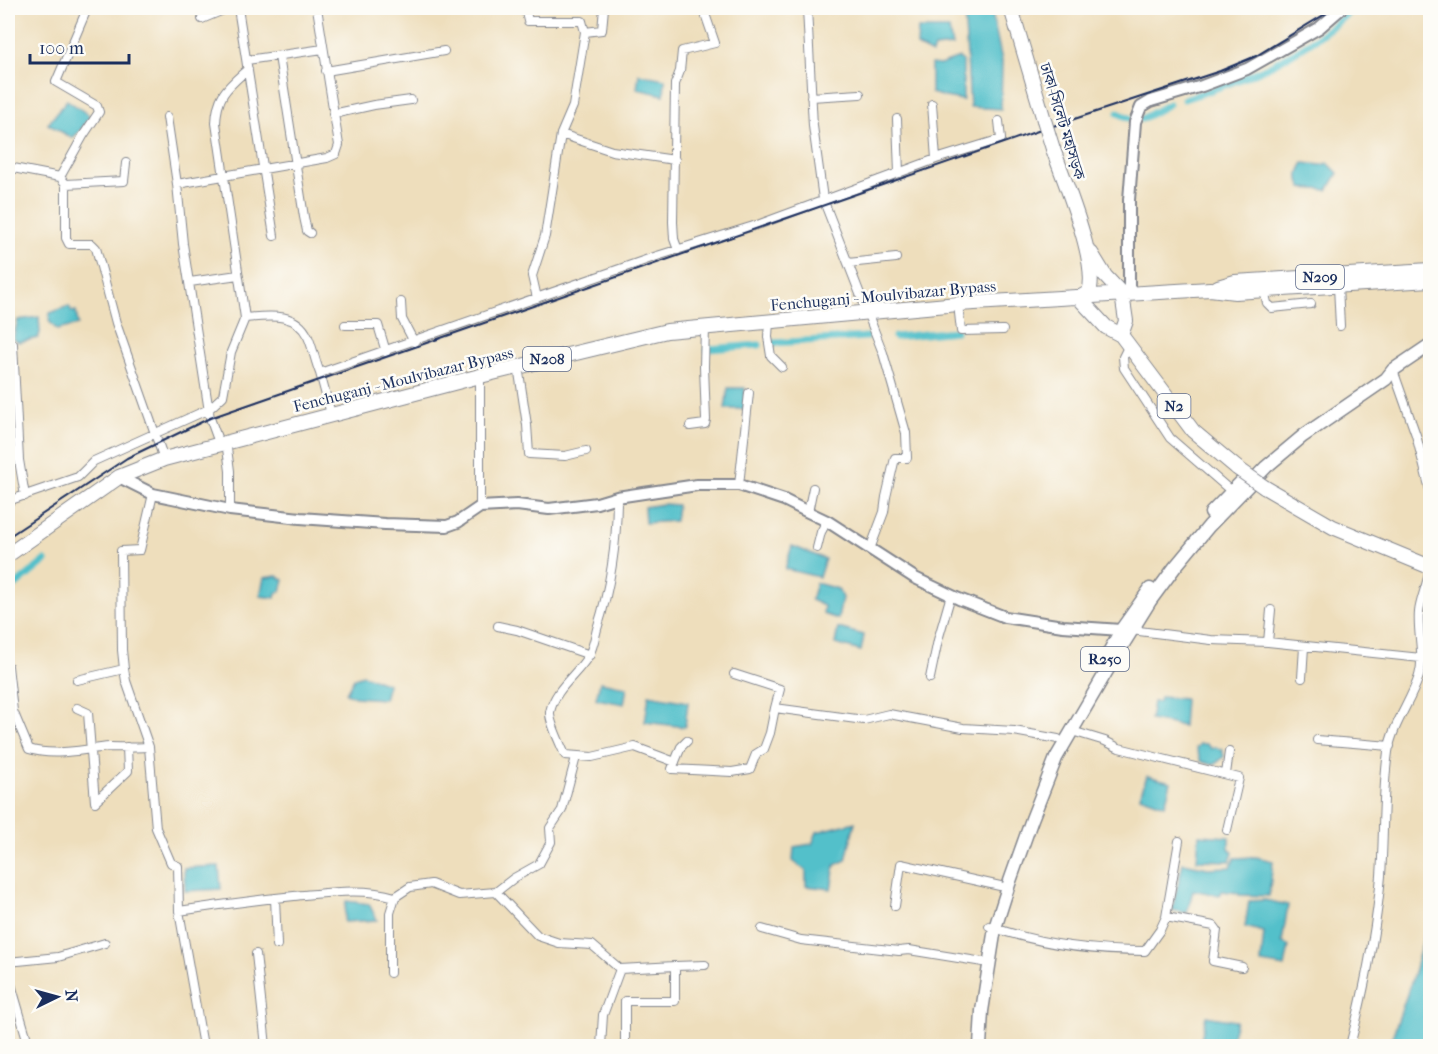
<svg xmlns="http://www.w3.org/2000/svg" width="1438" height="1054" viewBox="0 0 1438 1054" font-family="'IM FELL French Canon','Noto Serif Bengali',serif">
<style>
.water{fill:#53c0ca;stroke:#377894;stroke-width:1.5}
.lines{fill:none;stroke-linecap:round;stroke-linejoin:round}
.canal{stroke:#53c0ca;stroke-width:7}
.street-casing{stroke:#84868d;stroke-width:10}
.secondary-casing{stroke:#84868d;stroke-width:14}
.primary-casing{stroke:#84868d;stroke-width:15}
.highway-casing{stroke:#84868d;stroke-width:16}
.street{stroke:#fff;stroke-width:8}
.secondary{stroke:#fff;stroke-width:10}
.primary{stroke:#fff;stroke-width:12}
.highway{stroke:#fff;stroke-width:14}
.rail{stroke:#1b2f5e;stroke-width:2}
.highway-bridge-casing{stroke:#84868d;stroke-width:16;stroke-linecap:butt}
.highway-bridge{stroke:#fff;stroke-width:14}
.labels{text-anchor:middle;stroke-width:5;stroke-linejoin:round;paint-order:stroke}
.shield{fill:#fdfcf7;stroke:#5f6c8c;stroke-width:1.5}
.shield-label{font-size:15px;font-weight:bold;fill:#1b2f5e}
.street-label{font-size:16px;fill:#1b2f5e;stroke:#fdfcf7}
</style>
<rect width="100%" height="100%" fill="#fdfcf7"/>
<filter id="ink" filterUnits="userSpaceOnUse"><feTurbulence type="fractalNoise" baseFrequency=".0167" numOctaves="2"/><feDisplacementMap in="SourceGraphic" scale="12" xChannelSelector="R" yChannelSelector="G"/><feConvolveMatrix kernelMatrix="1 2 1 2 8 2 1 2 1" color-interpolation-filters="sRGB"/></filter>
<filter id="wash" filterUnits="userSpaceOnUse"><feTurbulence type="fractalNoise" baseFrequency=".008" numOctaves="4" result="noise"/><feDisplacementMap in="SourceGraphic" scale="24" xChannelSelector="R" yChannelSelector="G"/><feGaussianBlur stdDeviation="1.35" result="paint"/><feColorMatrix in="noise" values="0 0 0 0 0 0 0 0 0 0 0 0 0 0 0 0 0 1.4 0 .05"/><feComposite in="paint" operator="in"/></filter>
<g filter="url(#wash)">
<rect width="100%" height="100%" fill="#eedebc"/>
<path class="water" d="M964 8H991L1002 61 1001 109 970 107Z
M918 29H949L952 46 934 48 932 54 917 46Z
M959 58 963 61V100L945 97 931 93V64L940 65Z
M639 74 665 79 664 95 637 89Z
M67 100 90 116 80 131 72 138 48 124Z
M1304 163 1321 165 1328 163 1338 173 1328 190 1302 188C1297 178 1298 172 1304 163Z
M69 306 72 312 76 311 78 325 57 330 49 321 50 313Z
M39 317 40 333 38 338 19 342 13 339 18 320Z
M728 388H745L744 409H725Z
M663 504 677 505 675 521 645 523 644 507Z
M792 546 825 559 819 577 785 569Z
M277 576 284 580 281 591 276 593 275 598 260 596 264 578Z
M816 583 838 589 842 598 838 619 823 614 824 606 811 600Z
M838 628 864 635 861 651 835 644Z
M363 675 388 684 384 699 355 697 346 693 354 678Z
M600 682 627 687 624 704 596 699Z
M649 695 688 702 685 727 645 722Z
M1160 697 1185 699 1183 726 1150 720 1153 702H1159Z
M1200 744H1207L1212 749 1215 747 1222 750 1224 756C1218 764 1210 766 1201 761L1196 748Z
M1147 776 1171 782 1165 805 1140 796Z
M855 822 846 860 835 865 831 889 806 886V871L793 861 794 847 812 844 817 832Z
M1199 835 1229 837V848L1233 853 1230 861 1197 860Z
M1256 857 1273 861 1269 896 1239 895V893L1222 891 1219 895 1193 890 1187 913 1172 910 1183 863 1208 868 1230 867 1235 858Z
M219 866 221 889 185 891 184 868Z
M1265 900 1288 905 1282 942 1289 946 1285 967 1261 963 1264 932 1245 927 1249 901Z
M346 901 369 904 377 920 344 922Z
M1430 915V1046H1389L1411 983Z
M1206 1016 1236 1021 1229 1046H1210V1042L1201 1040Z"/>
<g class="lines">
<path class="canal" d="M1184 99C1251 78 1301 56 1354 8
M1118 113 1129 118
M1142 119 1169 104
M895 337 956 331
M773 343 867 337
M708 349 759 345
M16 585 45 561"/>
</g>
</g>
<g filter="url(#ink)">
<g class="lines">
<defs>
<path id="street" d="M238 8 274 236
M525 8 528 21H582L585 32
M807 8 813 126 823 199 883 353 906 433 907 458H895L886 497 884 512 870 549
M202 19 228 8
M279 56 304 217 307 231 310 233
M247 60 323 49
M326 71 444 51
M811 97 860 94
M932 104 936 159
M333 114 374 105 411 100
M167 117 177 184
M897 119 899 173
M561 134 612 151 675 160
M8 167 60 177 66 184V238L69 244H92L96 248 116 323 164 459
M60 177 83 136 99 112 97 106 56 82 87 9 78 8
M66 184 124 181 126 163
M678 250 674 239 673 222 675 84 680 71 682 51 715 43 703 8
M848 263 896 258
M190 282 238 275
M1338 286 1340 326
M1264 290 1267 303 1272 308 1311 304
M537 298 532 276 545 236 561 134 573 106 585 32 602 30 604 8
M401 302 402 319 414 342
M958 304 961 331 1003 330
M245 318C268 316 296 311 308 337 313 348 315 361 320 373
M769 321 768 337 771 356 782 367
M345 325H378L386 352
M13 344 19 460 25 496
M1128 347 1123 357 1124 368 1170 438 1231 491
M518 366 527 425 529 454 565 456 586 451
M1393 370 1416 435 1430 490
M331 414 320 373 657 256 760 224 936 159 1001 139 999 121
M690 426 705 424 706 420 704 367 705 327
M226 441 230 471V510
M219 443 210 418 183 244 177 184 327 158 336 154 339 145 317 8
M739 485 749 393
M153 494 140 550 121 551 122 650 124 669 126 681 149 747 156 828 171 863 178 866 179 911 203 1046
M617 497C617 543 611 585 597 629 595 637 593 648 589 655 577 675 555 688 550 712 549 722 561 745 565 755L592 757 635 747 675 762
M8 501 78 477 94 461 209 409 223 396 231 352 245 318 216 123C217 94 228 87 248 69
M480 507V376
M808 512 813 488
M817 548 821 532 827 521
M498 626 517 630 590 655
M1131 630 1211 640 1268 642 1421 658
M1268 642 1271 610
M8 666 13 711 29 749C55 757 83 749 110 747 123 747 136 748 149 747
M734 674 780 689 775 708 864 720 889 714 963 728 1014 731 1058 739
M930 678 938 640 951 595
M1302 678 1304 647
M77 680 124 669
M77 708 88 713 95 802 128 771 127 747
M1072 731 1105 741 1119 748 1239 778 1227 830
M1317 740 1390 746
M687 741 681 747 672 769 732 772 750 769 756 754 764 749 770 733 775 708
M1226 774 1229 752
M496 892 538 936 559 943 592 945 620 969 675 966
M275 898 277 945
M895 906 901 864 1000 886
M179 911C218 905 256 900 294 896 327 893 363 887 395 897
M1166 917 1214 926 1217 930 1213 961 1242 967
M989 926C1038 944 1093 951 1145 951L1160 930 1166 917 1179 841
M762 929 801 940 899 951 909 950 983 962
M256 954 266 1046
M8 962 58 957 105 943
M390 973V913L395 897 410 887 431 884 459 895 496 892 514 878 539 864 551 842 550 828 562 810 576 757
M8 974 29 1046
M601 1046 603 1015 620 969
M625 1046V1001H675V966L705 965
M1350 1046C1364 991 1376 933 1381 876 1384 834 1382 794 1388 752 1392 725 1411 702 1419 676 1425 654 1417 634 1419 612 1420 600 1428 583 1430 568"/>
<path id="secondary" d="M1129 293V200L1135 122 1141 107 1151 101 1202 86 1247 69 1319 28 1342 8
M119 477 153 494 230 510 300 518 385 524 447 526 458 522 480 507 517 505 549 509 597 503 617 497 697 485H739L784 500 808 512 827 521 915 578 959 599 1005 617 1063 626 1121 630"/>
<path id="primary" d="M1211 513 1247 476
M1103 663 1121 630 1150 589
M980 1046 982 1011 992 947 995 928 1010 881 1032 819 1056 758 1112 662 1150 601 1175 567 1209 526 1266 467 1303 436 1386 379 1393 370 1430 345"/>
<path id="highway" d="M1011 8 1044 120
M1053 149C1064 180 1099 263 1089 292L1079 298 1106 327 1121 335 1193 431 1237 468
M1091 253 1105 276 1122 294 1126 321 1121 335
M1218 287 1235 282 1430 270
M1264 487 1333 527 1430 567
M8 555 119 477 164 459 480 376 667 331 958 304 1210 289 1235 292 1430 280"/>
</defs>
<use href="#street" class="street-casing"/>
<use href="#secondary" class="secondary-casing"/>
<use href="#primary" class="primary-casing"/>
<use href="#highway" class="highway-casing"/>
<use href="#street" class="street"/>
<use href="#secondary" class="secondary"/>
<use href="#primary" class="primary"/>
<use href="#highway" class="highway"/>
<path class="rail" d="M8 537 127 458 210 418 1035 132 1220 71 1256 56 1335 8"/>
<defs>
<path id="highway-bridge" d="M1044 120 1053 149
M1237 468 1264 487"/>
</defs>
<use href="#highway-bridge" class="highway-bridge-casing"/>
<use href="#highway-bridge" class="highway-bridge"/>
</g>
</g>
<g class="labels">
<g class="shield">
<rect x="1296" y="265" width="48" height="24" rx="4.5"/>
<rect x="523" y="347" width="48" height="24" rx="4.5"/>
<rect x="1157.5" y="394" width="33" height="24" rx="4.5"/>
<rect x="1081" y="647" width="48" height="24" rx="4.5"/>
</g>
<g class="shield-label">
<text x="1320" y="282">N209</text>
<text x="547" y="364">N208</text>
<text x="1174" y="411">N2</text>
<text x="1105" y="664">R250</text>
</g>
<g class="street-label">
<text transform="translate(1063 121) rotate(73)" y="6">ঢাকা-সিলেট মহাসড়ক</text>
<text transform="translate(883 295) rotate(-5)" y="6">Fenchuganj - Moulvibazar Bypass</text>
<text transform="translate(403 379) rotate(-14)" y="6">Fenchuganj - Moulvibazar Bypass</text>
</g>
</g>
<rect width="1438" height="1054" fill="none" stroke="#fdfcf7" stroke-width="30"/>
<g transform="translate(57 997) rotate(85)" stroke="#fdfcf7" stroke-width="4.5" paint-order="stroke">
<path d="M0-4.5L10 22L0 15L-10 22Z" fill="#1b2f5e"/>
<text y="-9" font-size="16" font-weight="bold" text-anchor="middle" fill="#1b2f5e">N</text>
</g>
<path d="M30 54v9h99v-9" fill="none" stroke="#1b2f5e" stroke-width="3"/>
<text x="39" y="54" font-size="18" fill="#1b2f5e" stroke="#fdfcf7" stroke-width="4.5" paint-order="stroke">100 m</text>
</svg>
